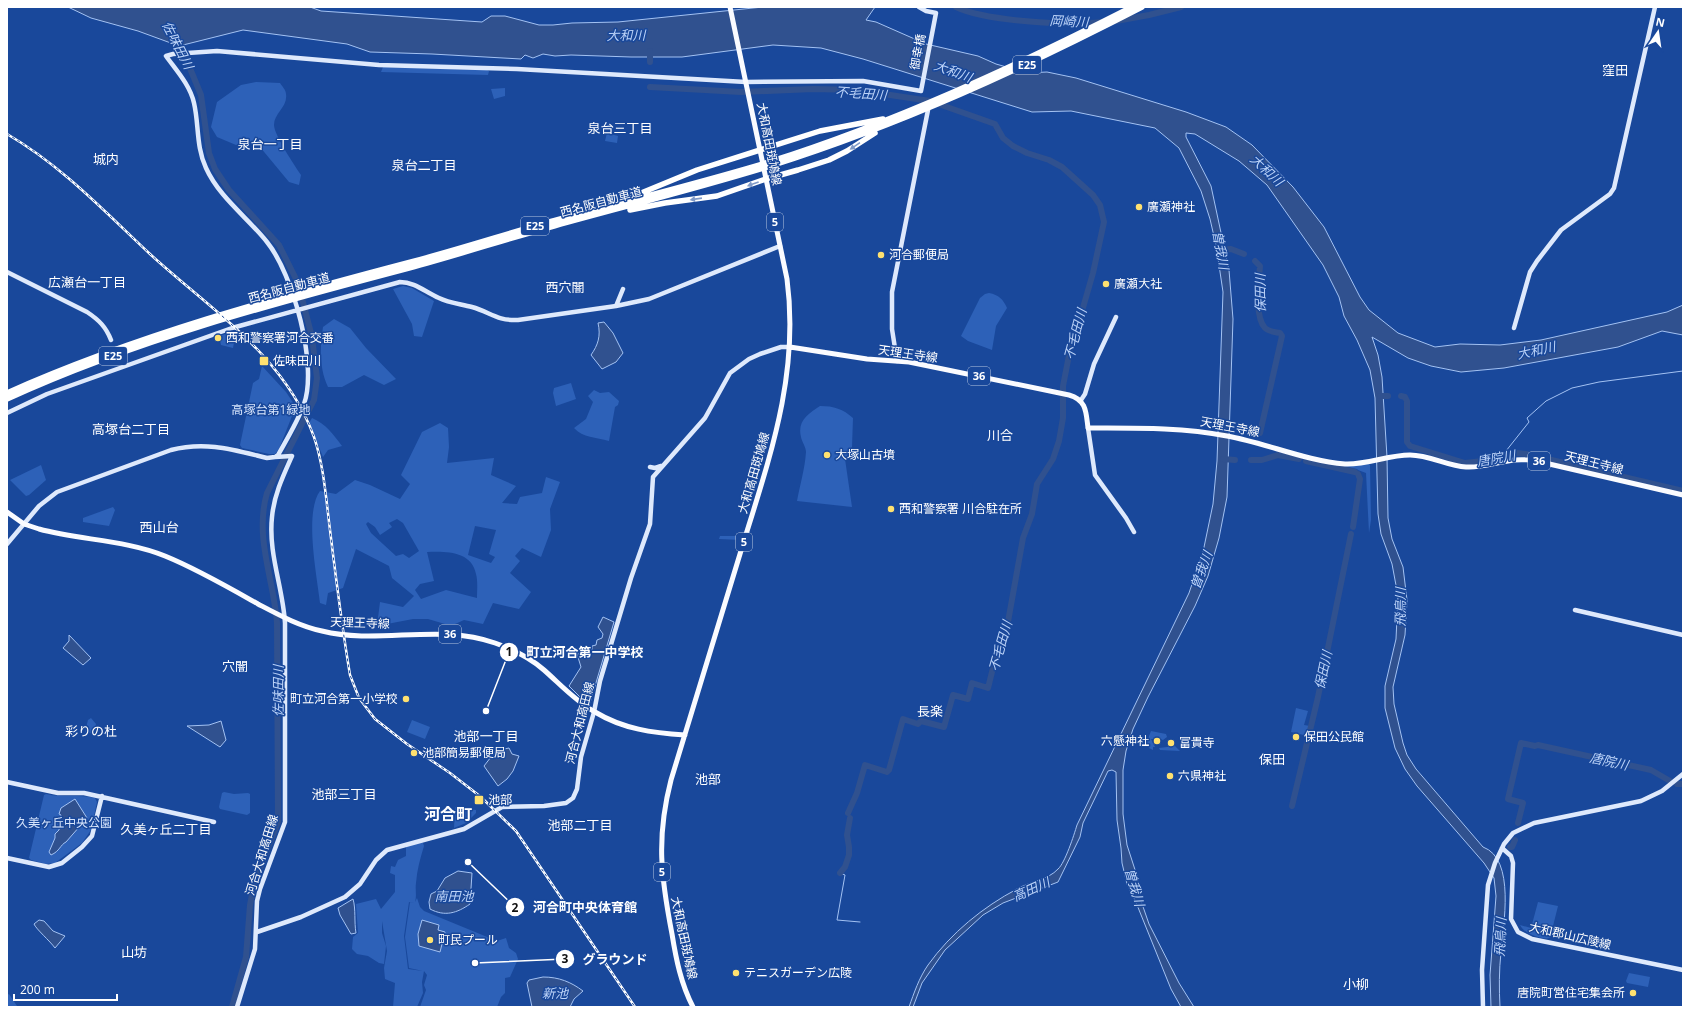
<svg xmlns="http://www.w3.org/2000/svg" width="1690" height="1014" viewBox="0 0 1690 1014" font-family="'Open Sans','Noto Sans JP',sans-serif">
<style>
.green{fill:#2d61b8;fill-rule:evenodd}
.water{fill:#30518f;stroke:#a3c2f3}
.lines{fill:none;stroke-linecap:round;stroke-linejoin:round}
.stream{stroke:#a3c2f3;stroke-width:1}
.river{stroke:#30518f;stroke-width:6}
.secondary{stroke:#dee9fc;stroke-width:4.5}
.primary{stroke:#fafbff;stroke-width:5}
.highway{stroke:#fff;stroke-width:5.5}
.rail-casing{stroke:#fff;stroke-width:2.5}
.rail{stroke:#19489b;stroke-width:1;stroke-dasharray:3;stroke-linecap:butt}
.oneway{fill:#809ac8}
.poi-dot{fill:#ffe170;stroke:#19489b;stroke-width:1.5}
.labels{text-anchor:middle;stroke-width:3;stroke-linejoin:round;paint-order:stroke}
.shield{fill:#19489b;stroke:#bac8e1;stroke-width:1}
.shield-label{font-size:11px;font-weight:bold;fill:#fff}
.street-label{font-size:12px;fill:#fff;stroke:#19489b}
.poi-label{font-size:12px;fill:#fff;stroke:#19489b;text-anchor:start}
.park-label{font-size:12px;fill:#d7e5fc;stroke:#19489b}
.water-label{font-size:13px;font-style:italic;fill:#bcd3f8;stroke:#19489b}
.neighbourhood-label{font-size:13px;fill:#fff;stroke:#19489b}
.district-label{font-size:16px;font-weight:bold;fill:#fff;stroke:#19489b}
.leader{fill:none;stroke:#fff;stroke-width:1.5}
.callout-dot{fill:#fff;stroke:#19489b;stroke-width:1.5}
.mark-label{font-size:12px;text-anchor:middle;font-weight:bold;fill:#111}
.callout-label{font-size:13px;text-anchor:middle;font-weight:bold;fill:#fff;stroke:#19489b;stroke-width:3;stroke-linejoin:round;paint-order:stroke}
</style>
<rect width="100%" height="100%" fill="#19489b"/>
<path class="green" d="M383 67 487 70 489 71 488 75 381 72Z
M256 82 280 83C282 86 286 90 286 94 288 107 274 113 274 125 274 135 295 166 301 175L299 185 289 182 260 147 245 142 236 145 217 137 211 127 217 102 241 85Z
M505 88V96L494 99 491 89Z
M607 133 618 136 617 143 605 141Z
M403 286 412 288 434 301 422 337 414 336 412 324 393 289Z
M989 293C999 295 1003 299 1007 308L996 326 992 350 968 341 961 336 980 298 985 294Z
M334 319 350 328 366 348 396 379 384 385 364 375 342 387H328C319 368 320 347 323 327Z
M229 333 235 337 233 348 221 345 219 336Z
M262 366 286 392 298 410 294 417 292 416 279 449 275 454H269L242 448 240 445 253 383 259 379Z
M571 383 576 399 556 406 553 393 554 388Z
M594 390 600 393 609 392 619 401 618 405 615 407 609 441C596 437 583 438 574 428L586 419 593 402 588 396Z
M820 406C834 406 843 409 853 418L852 447 845 459 852 507 797 501C800 485 805 468 806 452 806 447 802 442 801 437 797 421 808 414 820 406Z
M312 418C326 424 333 434 342 446L328 450 323 457 309 423Z
M440 423 448 428 449 447 447 463 494 458 491 475 516 486 502 503 517 504 520 497 542 493 546 477 560 482 550 509 551 530 541 557 522 548 515 556 520 561 510 573 531 592 519 609 493 603 483 624 464 620 455 624H445L428 619H413L387 624 378 618 380 602 403 607 414 596 392 578 389 566 356 549 343 588 328 593 326 605 320 603C317 576 304 513 320 491L336 494 355 480 370 485 400 499 410 484 401 475 422 432ZM397 519 403 523 419 551 409 558 403 554 396 556 371 533 366 524 368 522 375 527 380 535 392 527 389 523ZM475 526 496 530 489 554 495 557 491 563 468 555ZM427 552C445 551 472 551 476 574 478 581 477 591 477 598L446 590 421 599 415 590 420 584 434 581Z
M1335 464H1369L1370 465 1371 520 1369 533 1366 473 1358 470 1357 469Z
M41 465 46 480 29 495 26 496 10 480Z
M113 507 115 510 109 526 83 522V518Z
M720 536H742L741 540 719 539Z
M1296 708 1308 711 1304 725 1310 726 1308 736 1291 732Z
M91 718 96 724 94 734 85 732 88 720Z
M412 720 430 727 425 739 407 732Z
M1151 731 1166 734 1167 737 1163 740 1154 737 1153 739H1151L1155 747H1153V750L1149 748V745L1146 744Z
M1175 746 1180 751 1160 750 1159 748Z
M224 792 234 794 248 793 250 794V813L247 815 220 809 219 807 222 793Z
M46 794C63 798 79 794 95 798L97 802 91 830 82 843 55 863 46 864 31 860 29 858 44 795Z
M455 807 476 810V813L466 823 454 828Z
M419 842 423 843 424 846C420 859 417 870 416 883 415 890 417 896 415 902L417 898 420 907 424 911 497 941 506 938 509 948 516 953 518 959 510 977 505 978V993L501 997 497 1007H420L426 990 424 985 427 975 424 971 422 982 423 993 417 1007H393L395 983 385 979 384 968 387 951 382 921V933L386 946 384 964 379 963 368 956 357 954 352 949 353 937 358 933 356 904 376 899 381 909 395 892V875L390 873 391 866 395 867 398 860 406 856V846ZM410 902 405 937 409 968 423 971 408 969 404 936 409 902 415 903Z
M1538 902 1558 906 1550 938C1542 940 1524 934 1520 925L1531 928Z
M1629 973 1650 977 1648 987 1627 983 1626 981Z
M9 994 17 1006V1007H7V995Z"/>
<path class="water" d="M68 7H310L321 11 482 22 491 16H505L539 25H553L572 23 618 22 763 7H875L866 20 876 22 926 44 978 56 996 64 1027 73 1047 72 1076 78 1186 112 1226 127 1252 145 1293 187 1324 227 1360 297 1369 310 1398 333 1435 347 1460 344 1500 345 1541 340 1667 312 1683 305V335L1662 331 1618 347 1504 368 1461 372 1431 366 1408 358 1372 337 1378 355 1382 377 1387 457 1388 518 1392 539 1403 567 1407 600 1405 635 1393 687 1394 704 1403 743 1407 755 1416 769 1483 847C1516 859 1503 926 1501 952 1499 970 1499 989 1500 1007H1491L1490 975 1496 896 1494 878 1484 863 1417 786 1405 769 1395 748 1385 708V686L1396 639 1398 596 1392 564 1381 534 1378 514 1375 398 1370 370 1357 340 1344 316 1339 297 1323 265 1267 185 1239 161 1195 134 1186 133V137L1211 186 1229 270 1233 319 1227 497 1219 538 1208 576 1195 606 1148 697 1133 729 1126 751 1123 770V814L1127 845 1138 879 1140 898 1149 924 1179 983 1194 1007H1181L1171 989 1135 900 1127 884 1122 863 1121 848 1117 820 1116 772 1112 770 1108 771 1083 823 1080 837 1058 882 1003 903 983 915 945 950 922 983 913 1007H909C914 993 919 978 928 965 951 933 983 907 1017 889 1031 881 1048 880 1058 869 1065 863 1074 835 1077 825L1189 593 1203 552 1213 504 1217 461 1223 292 1216 245 1210 219 1201 191 1179 148 1155 128 1071 111 1032 112 863 59 821 48 773 45 682 57H631L571 55 555 56 543 54 533 58 525 55 521 59 432 54 370 52 347 44 243 30 179 46 138 31 91 18Z
M604 322 613 333 623 353 616 362 602 369 591 355C598 345 601 336 598 323Z
M603 617 614 622 590 703 580 697 569 686 581 667 577 654 592 653V646L596 645 597 640 602 638 603 634 598 627Z
M69 635 91 658 83 665 63 648 69 641Z
M221 721 226 740 220 747 187 726 209 725Z
M498 748 500 750 509 748 512 754 519 756 513 771 507 779 498 786 484 766Z
M75 799 87 818 66 842C60 845 60 851 51 855L49 852 55 838V834L59 830 61 815 59 814 61 808Z
M458 871 472 873 470 904C457 913 445 917 430 909L429 902 431 894 437 891 445 878Z
M353 899C356 909 354 922 356 933L351 934 340 915 338 908Z
M39 920 44 921 53 931 65 936 55 948C50 941 36 929 34 924Z
M422 920 439 925 438 930 445 932 440 952 419 946 418 934Z
M543 977C559 977 571 982 583 991L574 999 570 1007H532L527 983 529 980Z"/>
<g class="lines">
<path class="stream" d="M1502 456 1529 422 1527 418 1546 401 1572 388 1599 382 1683 371
M840 873 845 875 837 920 860 922"/>
<path class="river" d="M956 7C985 21 1068 26 1101 22
M1116 21 1149 15 1181 7
M174 39 187 61 201 95 209 153 215 169 229 190 279 245 298 283 312 337 317 378 314 400 267 493C254 537 274 580 277 623L278 822 254 884 250 905 246 957 232 1007
M650 51V62
M650 87 741 92 813 89 857 90 930 101 995 124 1003 138 1013 146 1027 153 1049 160 1062 167 1093 195 1100 205 1104 222 1093 273 1078 325 1072 340 1063 386V418L1059 441 1053 459 1037 484 1032 514 1023 538 1006 633 994 664 988 688 972 683 968 699 953 695 944 727 921 721 918 724 903 719 889 770 887 772 865 765 857 793 848 813
M1222 250 1231 249 1244 254
M1255 261 1260 266C1259 281 1254 317 1265 328 1269 332 1275 332 1280 333L1282 336 1260 433
M1380 396H1388
M1401 396 1405 397 1407 401V442L1410 446 1465 463 1492 460 1517 453 1526 454 1683 491
M1223 459 1235 460
M1251 460H1262L1278 455 1299 459
M1306 461 1355 472
M1353 527 1360 479 1358 474
M1677 784H1683
M1292 806 1318 697 1351 534
M1518 823 1523 803 1508 799 1521 743 1535 746 1538 745 1651 770 1670 781
M1510 847H1512L1515 840
M840 873 845 867 849 855V847L847 835 850 818"/>
<path class="secondary" d="M7 272 87 312C99 320 106 327 111 340
M616 306 623 289
M1514 328 1530 272 1537 261 1561 230 1610 194 1614 188 1655 7
M897 361 892 329V292L928 110
M1081 400 1085 394 1094 364 1116 317
M7 413 47 394 232 328 400 282C415 282 425 292 439 298 449 303 461 304 472 307 490 312 497 321 518 320L616 306 649 299 780 246
M1088 428 1095 475 1126 518 1134 532
M650 467 655 468 661 466
M7 544 39 506 57 492 171 450C206 441 234 450 267 458L275 457
M1575 610 1683 635
M7 782 58 793H84L214 822
M1502 848 1511 856 1513 863 1511 919 1518 932 1532 939 1683 970
M7 858 49 867 62 863 82 847 92 836 102 796
M257 932 301 917 345 897 360 884 376 860 387 850 464 829 502 807 544 806 566 803 573 798 577 789 581 757 594 712 600 681 631 578 650 524 653 477 705 418 730 373 749 359 760 354 781 347H790
M237 1007 255 949 257 901 260 889 285 822V623C283 588 268 553 272 517 274 495 283 476 292 456L275 457 278 455C287 439 298 421 304 404 318 365 293 274 267 242 248 218 219 197 206 168 196 147 199 124 194 103 190 85 176 70 166 56L173 54 217 51 379 65 517 69 746 82 863 81 921 91 936 13 926 11 919 7
M1483 1007 1482 970 1488 885 1495 863 1504 844 1513 833 1534 823 1641 801 1662 791 1683 774"/>
<path class="primary" d="M790 347 867 359 909 362 1069 395C1087 400 1086 413 1088 428 1134 428 1182 427 1227 436 1266 443 1306 461 1345 464 1367 465 1388 455 1410 455 1430 455 1447 466 1466 467 1481 468 1494 463 1508 461 1516 459 1524 460 1532 460L1683 495
M7 512 24 524 39 529C79 540 126 540 165 556 197 569 228 587 258 604 279 615 299 626 322 631 378 645 439 623 495 643 512 649 530 658 544 670 560 684 575 701 595 712 623 729 653 733 685 735
M693 1007C681 984 676 959 672 934 661 877 656 838 671 780 694 705 717 630 740 554 768 462 800 377 787 279L730 7"/>
<path class="highway" d="M629 198 697 170 820 131 883 119
M630 210 665 203 717 196 766 179 798 170 829 160 847 151 875 133
M7 393C137 335 274 298 411 262 457 250 503 235 549 222 622 202 696 184 769 162 895 122 1014 67 1132 7
M7 399C136 340 272 304 409 268 458 255 506 239 554 226 626 206 699 188 770 166 900 125 1022 69 1142 7"/>
<defs>
<path id="rail" d="M7 134C62 166 104 211 150 254 210 309 285 356 314 437 324 466 326 499 330 530 336 579 342 627 350 675L359 698 375 719 407 744 450 773 481 797 516 831 635 1007"/>
</defs>
<use href="#rail" class="rail-casing"/>
<use href="#rail" class="rail"/>
</g>
<defs><path id="oneway-solid" d="M-6-.8H1V-3.2L6.5 0L1 3.2V.8H-6Z"/></defs>
<g class="oneway">
<use href="#oneway-solid" transform="translate(855 146) rotate(146)"/>
<use href="#oneway-solid" transform="translate(753 184) rotate(160)"/>
<use href="#oneway-solid" transform="translate(696 199) rotate(172)"/>
</g>
<g class="poi-dot">
<circle cx="1139" cy="207" r="4"/>
<circle cx="881" cy="255" r="4"/>
<circle cx="1106" cy="284" r="4"/>
<circle cx="218" cy="338" r="4"/>
<rect x="259" y="356" width="10" height="10" rx="2"/>
<circle cx="827" cy="455" r="4"/>
<circle cx="891" cy="509" r="4"/>
<circle cx="406" cy="699" r="4"/>
<circle cx="1296" cy="737" r="4"/>
<circle cx="1157" cy="741" r="4"/>
<circle cx="1171" cy="743" r="4"/>
<circle cx="414" cy="753" r="4"/>
<circle cx="1170" cy="776" r="4"/>
<rect x="474" y="795" width="10" height="10" rx="2"/>
<circle cx="430" cy="940" r="4"/>
<circle cx="736" cy="973" r="4"/>
<circle cx="1633" cy="993" r="4"/>
</g>
<g class="labels">
<g class="shield">
<rect x="1013" y="56" width="28" height="18" rx="3"/>
<rect x="767" y="213" width="16" height="18" rx="3"/>
<rect x="521" y="217" width="28" height="18" rx="3"/>
<rect x="99" y="347" width="28" height="18" rx="3"/>
<rect x="968" y="367" width="22" height="18" rx="3"/>
<rect x="1528" y="452" width="22" height="18" rx="3"/>
<rect x="736" y="533" width="16" height="18" rx="3"/>
<rect x="439" y="625" width="22" height="18" rx="3"/>
<rect x="654" y="863" width="16" height="18" rx="3"/>
</g>
<g class="shield-label">
<text x="1027" y="69">E25</text>
<text x="775" y="226">5</text>
<text x="535" y="230">E25</text>
<text x="113" y="360">E25</text>
<text x="979" y="380">36</text>
<text x="1539" y="465">36</text>
<text x="744" y="546">5</text>
<text x="450" y="638">36</text>
<text x="662" y="876">5</text>
</g>
<g class="street-label">
<text transform="translate(918 52) rotate(-79)" y="4">御幸橋</text>
<text transform="translate(769 144) rotate(79)" y="4">大和高田斑鳩線</text>
<text transform="translate(601 202) rotate(-15)" y="4">西名阪自動車道</text>
<text transform="translate(289 288) rotate(-15)" y="4">西名阪自動車道</text>
<text transform="translate(908 354) rotate(8)" y="4">天理王寺線</text>
<text transform="translate(1230 427) rotate(11)" y="4">天理王寺線</text>
<text transform="translate(1594 463) rotate(14)" y="4">天理王寺線</text>
<text transform="translate(754 473) rotate(-74)" y="4">大和高田斑鳩線</text>
<text transform="translate(360 623) rotate(2)" y="4">天理王寺線</text>
<text transform="translate(580 723) rotate(-76)" y="4">河合大和高田線</text>
<text transform="translate(262 855) rotate(-73)" y="4">河合大和高田線</text>
<text transform="translate(1570 936) rotate(13)" y="4">大和郡山広陵線</text>
<text transform="translate(684 938) rotate(78)" y="4">大和高田斑鳩線</text>
</g>
<g class="poi-label">
<text x="1147" y="211">廣瀬神社</text>
<text x="889" y="259">河合郵便局</text>
<text x="1114" y="288">廣瀬大社</text>
<text x="226" y="342">西和警察署河合交番</text>
<text x="273" y="365">佐味田川</text>
<text x="835" y="459">大塚山古墳</text>
<text x="899" y="513">西和警察署 川合駐在所</text>
<text x="398" y="703" text-anchor="end">町立河合第一小学校</text>
<text x="1304" y="741">保田公民館</text>
<text x="1149" y="745" text-anchor="end">六懸神社</text>
<text x="1179" y="747">富貴寺</text>
<text x="422" y="757">池部簡易郵便局</text>
<text x="1178" y="780">六県神社</text>
<text x="488" y="804">池部</text>
<text x="438" y="944">町民プール</text>
<text x="744" y="977">テニスガーデン広陵</text>
<text x="1625" y="997" text-anchor="end">唐院町営住宅集会所</text>
</g>
<g class="park-label">
<text x="271" y="414">高塚台第1緑地</text>
<text x="64" y="827">久美ヶ丘中央公園</text>
</g>
<g class="water-label">
<text transform="translate(1069 21) rotate(3)" y="5">岡崎川</text>
<text transform="translate(626 35) rotate(-1)" y="5">大和川</text>
<text transform="translate(178 45) rotate(63)" y="5">佐味田川</text>
<text transform="translate(953 71) rotate(20)" y="5">大和川</text>
<text transform="translate(861 93) rotate(4)" y="5">不毛田川</text>
<text transform="translate(1267 170) rotate(43)" y="5">大和川</text>
<text transform="translate(1221 250) rotate(80)" y="5">曽我川</text>
<text transform="translate(1260 293) rotate(-91)" y="5">保田川</text>
<text transform="translate(1075 334) rotate(-75)" y="5">不毛田川</text>
<text transform="translate(1536 350) rotate(-12)" y="5">大和川</text>
<text transform="translate(1496 458) rotate(-10)" y="5">唐院川</text>
<text transform="translate(1201 570) rotate(-70)" y="5">曽我川</text>
<text transform="translate(1400 607) rotate(-89)" y="5">飛鳥川</text>
<text transform="translate(1000 646) rotate(-74)" y="5">不毛田川</text>
<text transform="translate(1323 670) rotate(-78)" y="5">保田川</text>
<text transform="translate(278 691) rotate(-90)" y="5">佐味田川</text>
<text transform="translate(1609 761) rotate(12)" y="5">唐院川</text>
<text transform="translate(1135 887) rotate(74)" y="5">曽我川</text>
<text transform="translate(1031 889) rotate(-24)" y="5">高田川</text>
<text x="454" y="901">南田池</text>
<text transform="translate(1500 937) rotate(-87)" y="5">飛鳥川</text>
<text x="555" y="998">新池</text>
</g>
<g class="neighbourhood-label">
<text x="1615" y="75">窪田</text>
<text x="620" y="133">泉台三丁目</text>
<text x="270" y="149">泉台一丁目</text>
<text x="106" y="164">城内</text>
<text x="424" y="170">泉台二丁目</text>
<text x="87" y="287">広瀬台一丁目</text>
<text x="565" y="292">西穴闇</text>
<text x="131" y="434">高塚台二丁目</text>
<text x="1000" y="440">川合</text>
<text x="159" y="532">西山台</text>
<text x="235" y="671">穴闇</text>
<text x="930" y="716">長楽</text>
<text x="91" y="736">彩りの杜</text>
<text x="486" y="741">池部一丁目</text>
<text x="1272" y="764">保田</text>
<text x="708" y="784">池部</text>
<text x="344" y="799">池部三丁目</text>
<text x="580" y="830">池部二丁目</text>
<text x="166" y="834">久美ヶ丘二丁目</text>
<text x="134" y="957">山坊</text>
<text x="1356" y="989">小柳</text>
</g>
<g class="district-label">
<text x="448" y="820">河合町</text>
</g>
</g>
<path class="leader" d="M486 711L509 652M468 862L515 907M475 963L565 959"/>
<g class="callout-dot">
<circle cx="486" cy="711" r="4"/>
<circle cx="468" cy="862" r="4"/>
<circle cx="475" cy="963" r="4"/>
<circle cx="509" cy="652" r="10"/>
<circle cx="515" cy="907" r="10"/>
<circle cx="565" cy="959" r="10"/>
</g>
<g class="mark-label">
<text x="509" y="656">1</text>
<text x="515" y="912">2</text>
<text x="565" y="963">3</text>
</g>
<g class="callout-label">
<text x="585" y="657">町立河合第一中学校</text>
<text x="585" y="912">河合町中央体育館</text>
<text x="615" y="964">グラウンド</text>
</g>
<rect width="1690" height="1014" fill="none" stroke="#ffffff" stroke-width="16"/>
<g transform="translate(1658 32) rotate(13)" stroke="#19489b" stroke-width="3" paint-order="stroke">
<path d="M0-3L7 15L0 10L-7 15Z" fill="#ffffff"/>
<text y="-6" font-size="11" font-weight="bold" text-anchor="middle" fill="#ffffff">N</text>
</g>
<path d="M14 994v6h103v-6" fill="none" stroke="#ffffff" stroke-width="2"/>
<text x="20" y="994" font-size="12" fill="#ffffff" stroke="#19489b" stroke-width="3" paint-order="stroke">200 m</text>
</svg>
